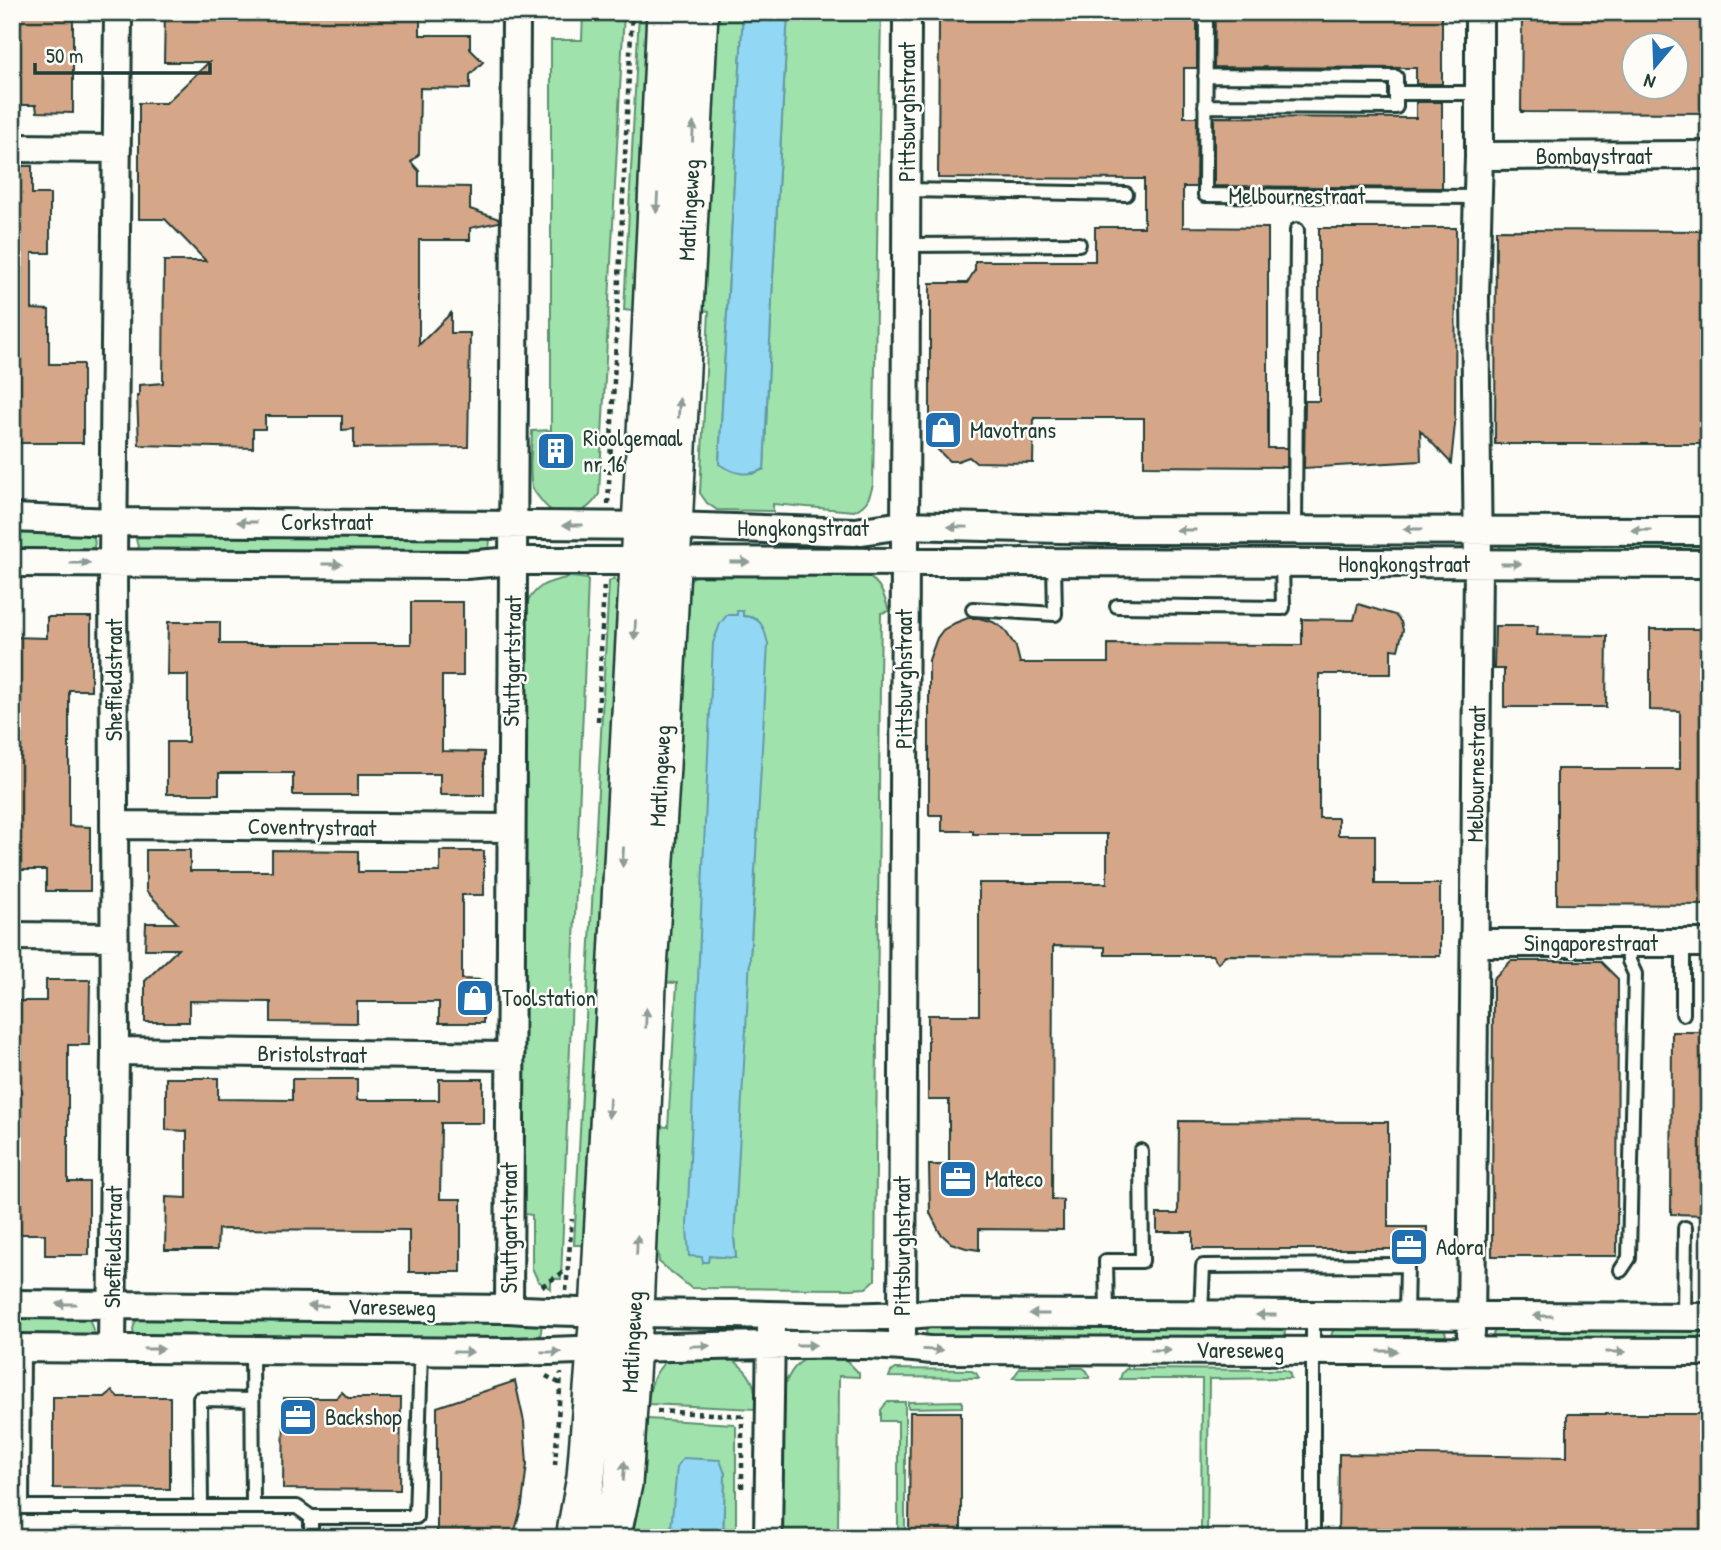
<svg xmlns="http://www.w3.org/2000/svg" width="1721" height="1550" viewBox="0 0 1721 1550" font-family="'Patrick Hand',sans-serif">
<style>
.green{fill:#9fe2ac;stroke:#5f9070;stroke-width:2;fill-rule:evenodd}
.water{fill:#92d8f4;stroke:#649aa7;stroke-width:2}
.building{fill:#d6a688;stroke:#1f3d34;stroke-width:2;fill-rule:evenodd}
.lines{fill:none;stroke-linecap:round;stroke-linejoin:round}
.service-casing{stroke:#1f3d34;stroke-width:18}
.minor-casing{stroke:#1f3d34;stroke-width:32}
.secondary-casing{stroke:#1f3d34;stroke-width:42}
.path{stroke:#1f3d34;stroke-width:4.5;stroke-dasharray:5 5;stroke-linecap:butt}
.service{stroke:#fdfcf7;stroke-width:12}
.minor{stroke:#fdfcf7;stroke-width:26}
.secondary{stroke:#fdfcf7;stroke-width:37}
.oneway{fill:#8e9c96}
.labels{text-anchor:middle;stroke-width:5;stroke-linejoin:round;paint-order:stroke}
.street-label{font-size:23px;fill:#1f3d34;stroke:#fdfcf7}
.poi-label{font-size:23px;fill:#1f3d34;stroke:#fdfcf7;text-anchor:start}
</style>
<rect width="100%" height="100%" fill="#fdfcf7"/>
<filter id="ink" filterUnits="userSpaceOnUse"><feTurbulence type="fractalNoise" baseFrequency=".0143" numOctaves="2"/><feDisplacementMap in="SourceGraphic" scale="14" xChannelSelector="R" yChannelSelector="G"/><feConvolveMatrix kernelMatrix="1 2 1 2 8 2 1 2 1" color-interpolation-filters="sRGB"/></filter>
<g filter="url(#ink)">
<path class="green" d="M583 12H624L599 494C586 516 558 524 541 500 538 496 533 491 532 486 528 470 532 448 532 431L551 430V40H582Z
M639 12H659L641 312 624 310Z
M705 12H743L719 464 752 474 764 469 773 277 788 12H881L873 485C869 499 867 505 854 511L773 504V511L717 510 707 503 700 493 709 311 692 309Z
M12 531 91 533C96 540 96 545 91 552L12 554Z
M486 532C493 543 490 550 479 554L139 551 136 539 138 534Z
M1709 538V557L1501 551 1499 544Z
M856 570C879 580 882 588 889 611L881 613 880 677 875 1280 866 1288 851 1289 691 1288 659 1262 658 1253 643 1252 657 1126 668 1127 677 983 656 982 687 582 702 571ZM743 611V616L756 618 755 881 743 1058 734 1238 736 1258 709 1256 703 1262Z
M571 577 588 579 561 1279H551V1289L538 1281 532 1268V1215L525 1214 520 737 524 608C536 585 545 582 571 577Z
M614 578 625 595 593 1054 584 1245H574L609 582Z
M12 1318H86L90 1321 94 1333 91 1339 12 1341Z
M141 1318 542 1324 540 1338 409 1337 368 1344 135 1339 133 1329 135 1322Z
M931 1323 1283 1328 1285 1331 1284 1339H928L926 1331Z
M1442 1326 1446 1334 1442 1342 1333 1340 1331 1336 1334 1328Z
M1499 1326H1709V1346L1496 1342 1493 1334Z
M840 1354 859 1373V1377L839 1376 838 1538H782L784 1386C797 1355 809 1356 840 1354Z
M731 1358C752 1374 756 1383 756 1409L648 1404C650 1385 653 1373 668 1359Z
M1020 1368H1083L1087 1371 1090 1378H1013Z
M896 1369 970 1370 976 1373 979 1378 889 1377 891 1372Z
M1126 1369 1284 1370 1289 1372 1291 1378 1209 1379 1207 1538H1201L1202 1379H1120L1122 1373Z
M962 1401V1407L908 1408V1402Z
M887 1402H905V1538H898V1421H881V1410Z
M647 1419 734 1424 736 1427V1538H723L725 1474 670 1538H632L644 1476Z"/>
<path class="water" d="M743 12H788L773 277 764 469C747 477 734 474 719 464Z
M737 611H743V616C762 617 764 627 768 644L734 1238 736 1258 709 1256 708 1262H703L702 1257 689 1256 687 1227 713 643 720 624 727 615H737Z
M683 1458 720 1460 725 1474 723 1538H670L677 1467Z"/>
<path class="building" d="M12 12H73V113L37 112 36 105H12Z
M165 12H420V35H470V49L483 62 470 75V89L420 88 419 154 411 162 419 171V186L470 187V209L499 219V222L470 228V240H419V345L451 313V333H470L468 447 354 448V429L342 430V416H265V429H253V448L139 445 137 396H139V385L163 383 164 261H206L165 219H139V103H166L209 62H164Z
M1145 12H1197V68H1184V117H1197L1196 187H1183V227L1268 228V448H1287V467L1144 466V418H1034L1033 463 975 462 969 457 958 461H949L931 443 935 422 930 417V283H967L975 270V261H1095V227H1144V179L938 178 939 19 1145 20Z
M1215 12H1442V84H1416V68L1214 67Z
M1522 12H1709V113L1521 112ZM1634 46H1676V88H1634Z
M1416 102H1442V188L1214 186V117L1416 118Z
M12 166H32V194H50V253H32V309L49 310V364H83V443H12Z
M1319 228H1456L1455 424 1451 463 1420 430 1421 461 1304 468 1305 401H1319Z
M1496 230 1709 231V444H1495Z
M545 440H566V462H545Z
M411 602H463V676H442V751L484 752V795H440V774H358V795H293V773H219V794H167V742H188V675H167L168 622H220V644H411Z
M1358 604 1395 615 1401 622 1403 630 1398 650 1391 649V674H1319V818H1338V835H1375V884H1440V956L1225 955 1218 963 1212 955H1105V947L1053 946 1052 1199 1063 1200V1230L979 1229V1250L966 1248 951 1243 940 1233 930 1213 929 1165H949V1100H928V1015H979V883H1107V834H973V831H942V815H929V660L937 638 943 630 955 623 968 618H979L993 622 1004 629 1016 647 1020 663H1108V644L1302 645V619L1354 620Z
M47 617H91V690H69V826L90 827V891H46V870H12V637L47 638Z
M1495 626H1538L1537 635 1607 636 1606 707H1504V669H1494Z
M1650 629H1709V905L1557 904V769H1680V711L1650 710Z
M146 850H190V871H272V850L358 851V872H440V851H484V895H462V979L483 980V1023H439V1002H357V1023L271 1022V1002L189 1001V1022H145V981L178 949H145L146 923H177L146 891Z
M1511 961H1600L1618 979 1617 1256H1492L1493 979Z
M46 980H90L89 1045H68V1182H89V1255H45V1234H12V1001H46Z
M1672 1032H1709V1215L1671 1214Z
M166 1078H218V1099L292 1100V1079H357V1100H439V1079H483V1123H441L440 1199H461V1272H409V1230L218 1229 217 1250H165L166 1197 187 1198V1131L166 1130Z
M1179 1121 1388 1122V1227H1427V1249H1193V1232H1157V1214H1178Z
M515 1381 524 1422 527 1464 522 1505 513 1538H437V1407Z
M112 1391 118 1397H170V1489L53 1488V1397H105Z
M342 1392 348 1398H401L400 1490 283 1489 284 1398H336Z
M910 1412H961V1538H909Z
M1567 1414H1709V1538H1338L1339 1454 1567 1457Z"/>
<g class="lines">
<defs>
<path id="service" d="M1206 12 1205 195 1479 197
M1205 76 1396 77V93
M1205 106 1396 107V93H1479
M907 190 1126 194
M907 245 1079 244
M1295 530 1297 230
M1117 606 1283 608 1282 563
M973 609 1055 614 1054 563
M1683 1014V943
M1621 1270 1629 1258 1635 974 1629 961 1628 943
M1107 1314 1106 1261H1142L1141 1151
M1201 1314 1203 1266 1407 1265 1406 1315
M1313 1315V1538
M1684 1317 1685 1228
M252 1350 253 1507
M12 1507H297L311 1517H416L421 1351
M22 1507 23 1348
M201 1507 200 1399 252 1400
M311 1538V1517"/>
<path id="minor" d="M12 148 117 149
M1479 156 1709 155
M12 518 114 522 673 526 855 532 903 525 1101 530 1709 531
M12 563 466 565 513 561H605L1709 564
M114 825 511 828
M12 936 114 937
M1474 943H1709
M115 1051 508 1056
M12 1304 509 1309C584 1314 659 1313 734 1314 800 1316 867 1319 933 1313L1709 1317
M509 1309 516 12
M902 1333 907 12
M1471 1333 1478 564 1475 297 1479 156V12
M12 1348 506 1352C599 1350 692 1345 785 1345 834 1345 882 1343 930 1350L1709 1352
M112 1349 115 1051 113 563 118 12
M768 1538 771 1327"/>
<path id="secondary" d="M575 1538 586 1477 599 1313 649 377 666 12
M611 1538 623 1484 634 1313 647 984 661 766 699 12"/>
</defs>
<use href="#service" class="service-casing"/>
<use href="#minor" class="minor-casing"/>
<use href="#secondary" class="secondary-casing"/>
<path class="path" d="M608 504 632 12
M598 721 604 583
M542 1286 570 1268
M566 1291 572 1219
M546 1376 561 1384
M657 1411 746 1416
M555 1465 561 1373
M742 1488V1416"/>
<use href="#service" class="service"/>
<use href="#minor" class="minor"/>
<use href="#secondary" class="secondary"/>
</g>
<defs><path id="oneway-solid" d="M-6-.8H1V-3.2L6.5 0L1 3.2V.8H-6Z" transform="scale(1.75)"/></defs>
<g class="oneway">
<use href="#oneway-solid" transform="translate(693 132) rotate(-87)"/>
<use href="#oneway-solid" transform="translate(657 203) rotate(93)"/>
<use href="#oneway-solid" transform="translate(679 408) rotate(-87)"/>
<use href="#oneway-solid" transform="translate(247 522) rotate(-180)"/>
<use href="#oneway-solid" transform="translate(573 525) rotate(-180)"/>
<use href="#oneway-solid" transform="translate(958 527) rotate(-179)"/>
<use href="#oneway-solid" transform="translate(1413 529) rotate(180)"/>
<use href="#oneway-solid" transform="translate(1186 530) rotate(180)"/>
<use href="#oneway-solid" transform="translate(1641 530) rotate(-180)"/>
<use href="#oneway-solid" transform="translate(740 562)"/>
<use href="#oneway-solid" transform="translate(80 563)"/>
<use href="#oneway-solid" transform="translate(332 564)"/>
<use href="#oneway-solid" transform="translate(1511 564)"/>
<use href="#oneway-solid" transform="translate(635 630) rotate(93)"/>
<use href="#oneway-solid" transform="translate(623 857) rotate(93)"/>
<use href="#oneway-solid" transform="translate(646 1018) rotate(-88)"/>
<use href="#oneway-solid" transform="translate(609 1108) rotate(93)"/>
<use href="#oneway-solid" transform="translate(637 1245) rotate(-88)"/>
<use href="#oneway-solid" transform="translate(66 1304) rotate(180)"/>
<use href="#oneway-solid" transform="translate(318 1306) rotate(-179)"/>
<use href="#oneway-solid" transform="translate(1039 1314) rotate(-180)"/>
<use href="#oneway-solid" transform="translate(1266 1315) rotate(-180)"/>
<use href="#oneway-solid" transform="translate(1543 1316) rotate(-180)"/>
<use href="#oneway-solid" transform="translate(806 1345)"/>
<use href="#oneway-solid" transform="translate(700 1346) rotate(-1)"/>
<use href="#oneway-solid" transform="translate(154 1349)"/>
<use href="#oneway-solid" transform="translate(933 1350) rotate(3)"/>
<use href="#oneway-solid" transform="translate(1161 1350)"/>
<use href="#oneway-solid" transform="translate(1388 1351)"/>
<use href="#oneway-solid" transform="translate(463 1352) rotate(1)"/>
<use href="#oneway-solid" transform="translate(551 1352) rotate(1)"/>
<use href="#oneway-solid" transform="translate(1616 1352)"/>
<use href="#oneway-solid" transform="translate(624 1471) rotate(-86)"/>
</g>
</g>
<defs>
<symbol id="shop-square" viewBox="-11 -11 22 22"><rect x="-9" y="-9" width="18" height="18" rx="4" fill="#1f6fb2" stroke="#fdfcf7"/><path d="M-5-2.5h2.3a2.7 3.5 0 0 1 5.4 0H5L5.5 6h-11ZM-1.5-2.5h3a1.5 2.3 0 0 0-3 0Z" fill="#fff"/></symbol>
<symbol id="building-square" viewBox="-11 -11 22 22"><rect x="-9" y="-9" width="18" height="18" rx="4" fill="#1f6fb2" stroke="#fdfcf7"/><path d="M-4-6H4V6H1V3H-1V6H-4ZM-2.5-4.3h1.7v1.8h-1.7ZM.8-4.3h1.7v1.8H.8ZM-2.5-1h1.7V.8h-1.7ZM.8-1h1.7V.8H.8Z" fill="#fff"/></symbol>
<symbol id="office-square" viewBox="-11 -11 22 22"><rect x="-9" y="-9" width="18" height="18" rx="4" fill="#1f6fb2" stroke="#fdfcf7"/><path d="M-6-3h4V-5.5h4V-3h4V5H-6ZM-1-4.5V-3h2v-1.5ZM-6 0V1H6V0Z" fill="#fff"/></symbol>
</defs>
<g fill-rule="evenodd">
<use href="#shop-square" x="921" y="408" width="44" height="44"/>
<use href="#building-square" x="534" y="429" width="44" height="44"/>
<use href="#shop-square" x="453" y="976" width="44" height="44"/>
<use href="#office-square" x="936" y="1157" width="44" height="44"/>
<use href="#office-square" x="1387" y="1225" width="44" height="44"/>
<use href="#office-square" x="276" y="1395" width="44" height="44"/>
</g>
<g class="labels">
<g class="street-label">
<text transform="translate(907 112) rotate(-90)" y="8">Pittsburghstraat</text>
<text x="1594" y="164">Bombaystraat</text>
<text x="1297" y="204">Melbournestraat</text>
<text transform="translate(689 210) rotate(-87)" y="8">Matlingeweg</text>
<text x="327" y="530">Corkstraat</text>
<text x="803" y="536">Hongkongstraat</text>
<text x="1404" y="572">Hongkongstraat</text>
<text transform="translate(512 661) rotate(-89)" y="8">Stuttgartstraat</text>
<text transform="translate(904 679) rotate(-90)" y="8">Pittsburghstraat</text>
<text transform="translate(114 680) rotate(-90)" y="8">Sheffieldstraat</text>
<text transform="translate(1476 774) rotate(-89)" y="8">Melbournestraat</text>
<text transform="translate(660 776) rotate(-87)" y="8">Matlingeweg</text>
<text transform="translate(312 827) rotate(1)" y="8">Coventrystraat</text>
<text x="1591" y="951">Singaporestraat</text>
<text transform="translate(312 1054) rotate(1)" y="8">Bristolstraat</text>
<text transform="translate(509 1228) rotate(-90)" y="8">Stuttgartstraat</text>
<text transform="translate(902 1246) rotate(-90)" y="8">Pittsburghstraat</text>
<text transform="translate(113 1247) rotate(-89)" y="8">Sheffieldstraat</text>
<text transform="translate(392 1307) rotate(1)" y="8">Vareseweg</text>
<text transform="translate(632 1342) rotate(-87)" y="8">Matlingeweg</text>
<text x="1240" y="1358">Vareseweg</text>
</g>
<g class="poi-label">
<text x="970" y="438">Mavotrans</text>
<text x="583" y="446">Rioolgemaal<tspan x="583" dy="26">nr.16</tspan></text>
<text x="502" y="1006">Toolstation</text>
<text x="985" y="1187">Mateco</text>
<text x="1436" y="1255">Adora</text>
<text x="325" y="1425">Backshop</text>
</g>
</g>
<rect width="1721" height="1550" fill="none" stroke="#fdfcf7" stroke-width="42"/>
<rect x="21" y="21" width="1679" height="1508" fill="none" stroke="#1f3d34" stroke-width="2.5" filter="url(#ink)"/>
<g transform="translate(1655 66) rotate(199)"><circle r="33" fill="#fdfcf7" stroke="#a4b0a9" stroke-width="2"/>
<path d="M0-5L12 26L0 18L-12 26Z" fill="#1f6fb2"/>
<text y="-10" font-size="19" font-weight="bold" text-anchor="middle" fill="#1f3d34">N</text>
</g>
<path d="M35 63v10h175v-10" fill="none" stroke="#1f3d34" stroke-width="3.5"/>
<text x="46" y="63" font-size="21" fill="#1f3d34" stroke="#fdfcf7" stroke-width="5" paint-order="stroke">50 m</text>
</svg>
